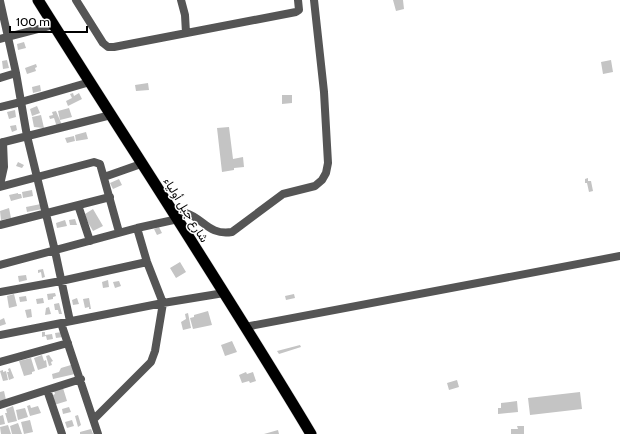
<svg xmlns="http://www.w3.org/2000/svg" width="620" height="434" viewBox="0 0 620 434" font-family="Cabin,Vazirmatn,sans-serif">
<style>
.building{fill:#c4c4c4}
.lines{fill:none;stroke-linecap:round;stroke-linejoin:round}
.highway-casing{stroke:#dbdbdb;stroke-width:12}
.minor{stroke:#555;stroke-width:8}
.highway{stroke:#000;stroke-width:11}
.labels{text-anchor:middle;stroke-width:3;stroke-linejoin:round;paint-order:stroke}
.street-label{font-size:12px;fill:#000;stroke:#fff}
</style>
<rect width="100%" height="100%" fill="#fff"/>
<path class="building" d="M393 0H403L404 9 396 11Z
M24 42 26 48 18 50 17 44Z
M7 60 9 68 3 69 2 61Z
M611 60 613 72 603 74 601 62Z
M36 64 37 67 35 68 36 71 27 74 25 68Z
M148 83 149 90 136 91 135 85Z
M40 85 41 91 33 93 32 87Z
M73 93 74 96 79 93 82 99 68 106 66 101 72 98 70 94Z
M282 95H292V103L282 104Z
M37 106 40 113 32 116 30 109Z
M69 108 72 117 60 120 58 111Z
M15 110 16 117 9 119 7 112Z
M56 111 62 125 57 127 54 118 50 119 49 116 53 115 52 112Z
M41 115 44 128 34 127 32 117Z
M16 125 17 130 12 132 10 126Z
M229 127 233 159 243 157 244 167 234 168V170L222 172 217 128Z
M86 132 88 139 76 141 75 135Z
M74 136 75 141 67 143 65 138Z
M18 162 24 165 22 168 16 166Z
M588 178V181H591L593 191 589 192 587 183H585V179Z
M119 179 122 185 113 189 110 183Z
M32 190 33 196 23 198 22 192Z
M18 193V194H21L22 198 11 201 9 195Z
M41 204 42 209 27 212 26 207Z
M9 208 11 218 1 220 0 211Z
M93 209 103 226 93 231 86 219 85 214Z
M75 219 77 225H70L69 220Z
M65 220 67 226 57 228 56 223Z
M159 227 162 233 157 235 154 229Z
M180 262 186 272 176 278 170 268Z
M43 269 45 277 42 278 41 272 38 273V270Z
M26 275 27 280 19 282 18 276Z
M108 280 109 287 103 288 102 282Z
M119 281 121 286 115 288 113 282Z
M55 293 56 296 53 297V299L48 300 47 294Z
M14 294 17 306 9 308 7 296Z
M294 294 295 298 286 300 285 296Z
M26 296 27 301 20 302 19 297Z
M43 298 44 303 37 304 36 299Z
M77 298 79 304 73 305 72 300Z
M89 298 91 309H89V307L85 308 83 299Z
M59 303 62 314H59L58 310H55L54 304Z
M49 307 51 314 45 315 46 308Z
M31 309 32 317 27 318 25 310Z
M208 311 212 325 193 329 190 318 194 317V315Z
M188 313 191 328 183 330 181 322 186 319 185 314Z
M4 318 6 324 0 326V320Z
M42 332H45V335L52 334 53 339 47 340 46 336 42 337Z
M62 332 63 337 56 338 55 333Z
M232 341 237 352 225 356 221 345Z
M300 345 301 347 279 354 277 351Z
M42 355 44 361 46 360 47 367 38 370 34 358Z
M49 355 53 361 51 362 52 365 49 366 46 356Z
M31 358 35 371 32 372V374L24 376 19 361Z
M71 365 75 374 53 379 52 374 59 372 61 368Z
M10 368 14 378 9 380 7 372H9L8 369Z
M3 370V372L6 371 8 380 3 381 0 371Z
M246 372 247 374 253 372 256 381 250 383 249 381 242 383 239 375Z
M457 380 459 387 449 390 447 383Z
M63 388 67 401 54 405 53 395 55 394 54 391Z
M4 391 6 400 0 401V392Z
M580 392 582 409 530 415 528 398Z
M517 401 518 412 498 414V408H501V403Z
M30 405 31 408 38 406 41 413 30 416 27 406Z
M13 406 17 421 8 423 5 413H7L6 409Z
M69 407 71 412 63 414 62 409Z
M25 408 28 417 18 420 16 410Z
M3 415 5 424 0 425V416Z
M78 415 81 425 78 427 75 416Z
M30 420 33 432 24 434 21 422Z
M72 420 74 426 67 428 65 422Z
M18 423 22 434H12L10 426Z
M8 425 11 434H1L0 427Z
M517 426H524V434H511V429H518Z
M91 429 93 434H80V432Z
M278 430 279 434H264Z"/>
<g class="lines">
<defs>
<path id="highway" d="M38 0C129 145 223 287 311 434"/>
</defs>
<use href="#highway" class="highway-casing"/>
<path class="minor" d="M76 0 103 43 108 47H114L296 12 299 10 298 0
M181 0 185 15 186 33
M0 1 16 73 27 136 55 251 70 321
M0 39 54 25
M0 78 16 73
M0 107 21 102 90 82
M0 143 111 115
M104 177 141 164
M0 185 4 167 3 142
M0 187 94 162 100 164 119 232
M78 205 90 241
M173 212C177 212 182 211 186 213 203 218 209 236 232 232L283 194 315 186 322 180 326 173 328 163 324 92 314 0
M0 225 110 197
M0 265 137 228 178 219
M0 292 61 281 147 262
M61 323 98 434
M245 327 620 256
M0 335 163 303 224 293
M0 362 68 343
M47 390 62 434
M0 405 81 379
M94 419 151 362 155 351 163 303 147 262 137 228"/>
<use href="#highway" class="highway"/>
</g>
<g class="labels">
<g class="street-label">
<text transform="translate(186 210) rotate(58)" y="4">شارع جبل أولياء</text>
</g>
</g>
<path d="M10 26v6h77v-6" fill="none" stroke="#000000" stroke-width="2"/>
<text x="16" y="26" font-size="12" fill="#000000" stroke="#ffffff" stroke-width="3" paint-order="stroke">100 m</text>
</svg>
